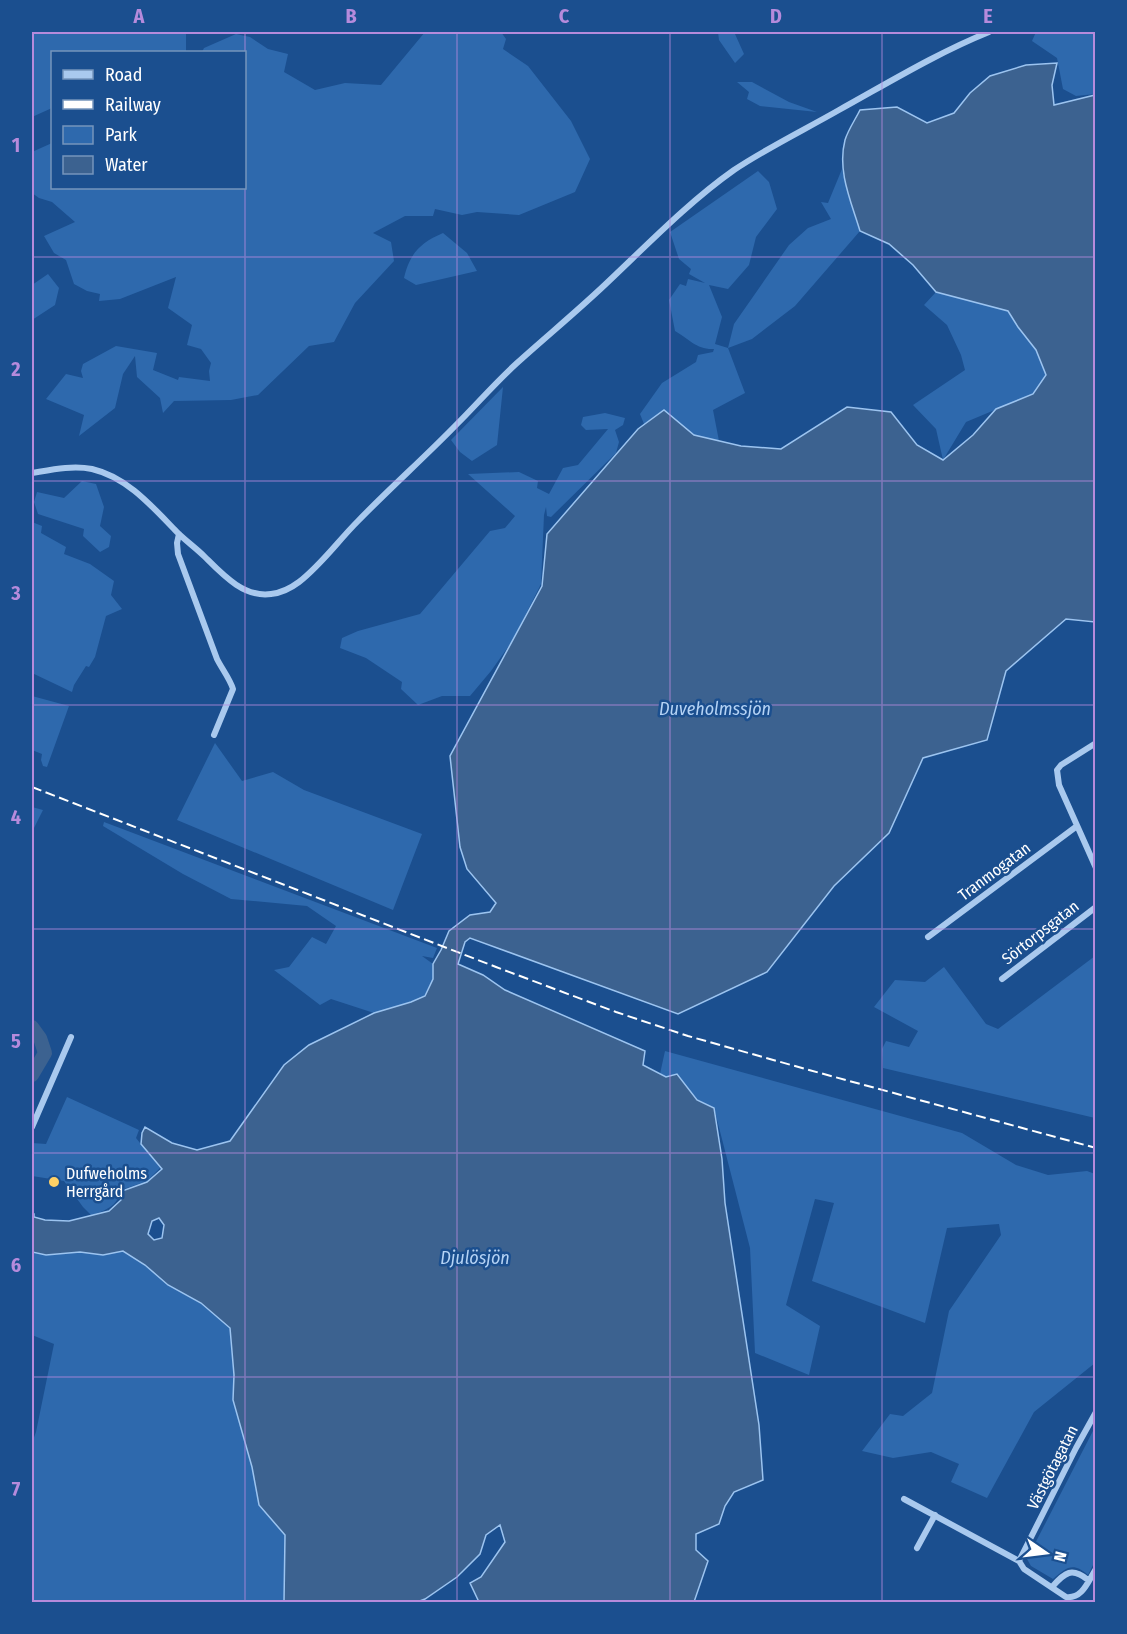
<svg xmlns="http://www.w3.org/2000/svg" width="1127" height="1634" viewBox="0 0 1127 1634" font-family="'Fira Sans Condensed',sans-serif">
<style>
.green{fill:#2e69ad}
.water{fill:#3c6290;stroke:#9cc4f0;stroke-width:1.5;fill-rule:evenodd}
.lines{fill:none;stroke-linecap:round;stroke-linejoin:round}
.river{stroke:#3c6290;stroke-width:14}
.street{stroke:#a9c9ee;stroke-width:6}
.rail{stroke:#fff;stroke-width:2;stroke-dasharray:10 4.5;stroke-linecap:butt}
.grid{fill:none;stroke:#b68bdc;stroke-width:1.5;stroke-opacity:0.55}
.poi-dot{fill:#ffd166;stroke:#1b4f8f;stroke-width:2}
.labels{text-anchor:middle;stroke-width:5;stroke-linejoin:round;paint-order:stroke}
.street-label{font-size:16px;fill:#fff;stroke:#1b4f8f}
.poi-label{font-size:16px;fill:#fff;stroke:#1b4f8f;text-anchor:start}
.water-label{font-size:18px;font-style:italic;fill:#b5d3f5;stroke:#1b4f8f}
.neatline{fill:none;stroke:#b68bdc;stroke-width:2}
.grid-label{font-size:20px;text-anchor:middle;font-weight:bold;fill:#b68bdc}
</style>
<rect width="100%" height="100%" fill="#1b4f8f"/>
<path class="green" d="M32 32H186V52H52V108L32 117Z
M425 32H501L506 39 503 49 528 66 571 121 590 159 575 192 519 215 477 212 462 215 435 209 433 216H405L373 233 391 242 394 261 355 303 334 342 309 346 258 395 231 400 174 401 163 413 160 398 137 377 135 356 123 374 115 408 79 436 84 415 46 399 66 374 83 378 81 371 83 364 116 346 157 353 153 370 178 380 179 377 210 381 209 371 211 363 201 349 187 345 192 325 168 308 176 277 120 299 99 301 100 294 87 291 74 284 66 260 54 253 44 236 75 222 52 202 39 198 32 193V152L52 143V188H244V52H202L204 48 236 34 250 37 268 49 288 54 284 72 315 90 345 83 381 85Z
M718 32H740L735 34 744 54 735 63 719 40Z
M1036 32H1095V94L1076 96 1063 89 1057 58 1032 41Z
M737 82H752L789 102 817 112 760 106 747 99 749 92Z
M842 169 848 193 860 231 795 306 752 339 728 348 745 393 713 410 719 441 693 435 664 410 644 424 640 414 662 383 696 362 698 355 713 352 714 349C697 350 689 339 675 331L669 300 680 284 686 286 688 279 705 283 689 274 691 269 679 259 670 232 758 171 769 182 777 209 756 237 749 265 728 289 709 285 722 317 715 344 728 348 734 324 789 245 808 228 831 219 821 202 828 203Z
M443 233 467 253 477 271 416 285 404 278C410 253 420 243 443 233Z
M48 274 59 288 55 305 32 320V285Z
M936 292 1008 311 1036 350 1046 375 1033 394 966 422 943 460 936 429 913 405 965 370 961 355 947 325 924 305Z
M503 387 497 445 472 461 460 452 451 440Z
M605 413 625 418 623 425 615 430 619 442 616 453 551 517 547 516 546 507 544 515 541 584 513 640 491 671 470 696H442L418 705 401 689 402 682 366 658 340 648 342 638 358 631 420 614 490 531 505 528 515 516 468 474 519 472 538 481 537 488 549 494 563 468 578 465 608 429 586 430 581 425 583 417Z
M82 481 96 484 104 507 100 526 111 536 109 547 100 552 83 536 84 529 38 514 34 502 37 492 64 498Z
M32 522 42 526 41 533 66 547 64 554 90 564 114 581 111 595 122 609 106 616 95 657 89 667 86 666 74 685 72 692 32 673Z
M32 696 69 706 47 767 43 766 41 760 42 754 32 750Z
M215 743 242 781 273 772 304 790 422 834 393 910 177 820Z
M32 807 43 810 32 832Z
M104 822 437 948 433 958 422 956 433 964V979L425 996 411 1002 374 1013 331 999 320 1005 274 970 289 967 312 937 326 944 336 926 307 906 231 899 183 874 103 826Z
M1095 956V1118L883 1068 882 1049 886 1041 909 1047 918 1031 874 1007 895 980 925 982 944 967 986 1024 998 1029Z
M665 1051 962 1133 1016 1165 1048 1175 1087 1171 1095 1174V1363L1034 1412 987 1498 951 1482 959 1464 931 1452 893 1458 862 1451 890 1414 903 1416 932 1393 949 1311 1001 1235 999 1224 947 1228 925 1323 812 1281 834 1203 815 1199 786 1305 820 1326 809 1375 755 1353 750 1248 714 1108 697 1100 677 1074 666 1077 660 1074Z
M67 1097 139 1130 136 1138 160 1168 147 1181 121 1190C118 1206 105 1211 91 1215L83 1207 64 1181 32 1176V1143L46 1144Z
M123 1251 145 1265 168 1285 201 1303 230 1328 234 1375 233 1400 252 1467 259 1505 285 1535 284 1602H32V1443L36 1432 54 1344 32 1335V1252L46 1255 80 1252 103 1255Z
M1095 1427V1561L1088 1575C1073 1562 1067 1567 1053 1579L1031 1566 1027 1559Z"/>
<path class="water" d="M1057 63 1052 85 1054 105 1095 95V622L1066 619 1006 671 987 740 923 758 889 833 834 886 767 972 678 1014 470 938 465 942 458 964 483 975 505 990 645 1051 643 1065 666 1077 677 1074 697 1100 714 1108 722 1159 725 1203 759 1425 763 1480 734 1492 725 1506 719 1524 696 1534V1550L708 1561 694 1602H479L470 1583 481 1577 505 1542 500 1525 486 1535 480 1554 457 1577 425 1599 417 1602H326L324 1601 323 1602H284L285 1535 259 1505 252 1467 233 1400 234 1375 230 1328 201 1303 168 1285 145 1265 123 1251 103 1255 80 1252 46 1255 32 1252V1214H34V1217L45 1220 69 1221 109 1211 121 1200 122 1191 147 1182 162 1169 141 1144 142 1133 145 1127 172 1143 197 1150 230 1141 284 1065 309 1045 374 1013 411 1002 425 996 433 979V964L441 950 449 931 470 915 490 912 496 903 467 869 460 847 450 756 542 586 547 534 638 429 664 410 694 435 741 446 781 449 847 407 891 412 917 445 943 460 973 435 996 409 1033 394 1046 375 1036 350 1018 327 1008 311 936 292 913 265 889 244 860 231C851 201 837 171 845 140 848 130 855 120 860 110L897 107 927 123 954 113 970 93 990 76 1026 65ZM159 1218 164 1225 162 1238 154 1240 148 1234 152 1221Z"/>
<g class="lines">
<path class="river" d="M32 1027 40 1038 45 1053 32 1075"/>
<path class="street" d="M32 473C50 470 72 465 92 469 126 477 150 504 174 529 183 539 195 547 205 557 222 574 244 598 271 594 281 593 291 588 299 582 321 565 338 541 358 521 390 488 425 457 457 424 477 404 496 382 517 363 548 335 581 308 611 279 650 242 690 201 734 170 767 148 804 130 839 110 888 83 937 53 989 32
M179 534 177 543 178 554 217 659C222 669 230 679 233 689L214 735
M1096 743 1061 765 1057 770 1059 785 1096 868
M928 937 1077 826
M1002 979 1096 907
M32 1127 71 1037
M1096 1412 1076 1448 1019 1561 1024 1569 1066 1597C1083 1599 1088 1581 1096 1569
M904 1499 1019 1561
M917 1548 935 1515
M1052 1587C1065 1572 1072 1567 1088 1580"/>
<path class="rail" d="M32 787 496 967 616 1012 688 1036 809 1070 1096 1148"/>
</g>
<path class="grid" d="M245 32V1602M457 32V1602M670 32V1602M882 32V1602M32 257H1096M32 481H1096M32 705H1096M32 929H1096M32 1153H1096M32 1377H1096"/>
<circle class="poi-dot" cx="54" cy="1182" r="6"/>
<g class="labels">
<g class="street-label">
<text transform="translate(994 871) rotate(-37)" y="6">Tranmogatan</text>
<text transform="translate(1040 932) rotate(-38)" y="6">Sörtorpsgatan</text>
<text transform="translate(1052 1467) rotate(-63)" y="6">Västgötagatan</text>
</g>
<g class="poi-label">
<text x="66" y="1179">Dufweholms<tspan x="66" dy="18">Herrgård</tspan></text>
</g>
<g class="water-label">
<text x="715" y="715">Duveholmssjön</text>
<text x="475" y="1264">Djulösjön</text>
</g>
</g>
<rect width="1127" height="1634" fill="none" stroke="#1b4f8f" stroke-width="66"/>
<rect x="51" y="51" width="195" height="138" fill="#1b4f8f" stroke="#7695bc" stroke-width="1.5"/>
<rect x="63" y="70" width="30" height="9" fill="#a9c9ee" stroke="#7695bc" stroke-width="1.5"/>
<text x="105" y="81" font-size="18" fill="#ffffff">Road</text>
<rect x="63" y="100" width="30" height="9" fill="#ffffff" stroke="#7695bc" stroke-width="1.5"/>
<text x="105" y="111" font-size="18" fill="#ffffff">Railway</text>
<rect x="63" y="126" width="30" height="18" fill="#2e69ad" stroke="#7695bc" stroke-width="1.5"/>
<text x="105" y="141" font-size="18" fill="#ffffff">Park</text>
<rect x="63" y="156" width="30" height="18" fill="#3c6290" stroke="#7695bc" stroke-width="1.5"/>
<text x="105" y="171" font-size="18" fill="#ffffff">Water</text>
<g transform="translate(1046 1553) rotate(104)" stroke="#1b4f8f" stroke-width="4.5" paint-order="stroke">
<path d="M0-4.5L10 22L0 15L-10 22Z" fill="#ffffff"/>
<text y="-9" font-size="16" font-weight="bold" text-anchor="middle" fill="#ffffff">N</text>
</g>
<rect x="33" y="33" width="1061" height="1568" class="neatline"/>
<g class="grid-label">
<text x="139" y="23">A</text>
<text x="351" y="23">B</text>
<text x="564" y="23">C</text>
<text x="776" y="23">D</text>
<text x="988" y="23">E</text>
<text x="16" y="152">1</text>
<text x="16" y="376">2</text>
<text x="16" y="600">3</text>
<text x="16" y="824">4</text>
<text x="16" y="1048">5</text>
<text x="16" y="1272">6</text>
<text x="16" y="1496">7</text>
</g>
</svg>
